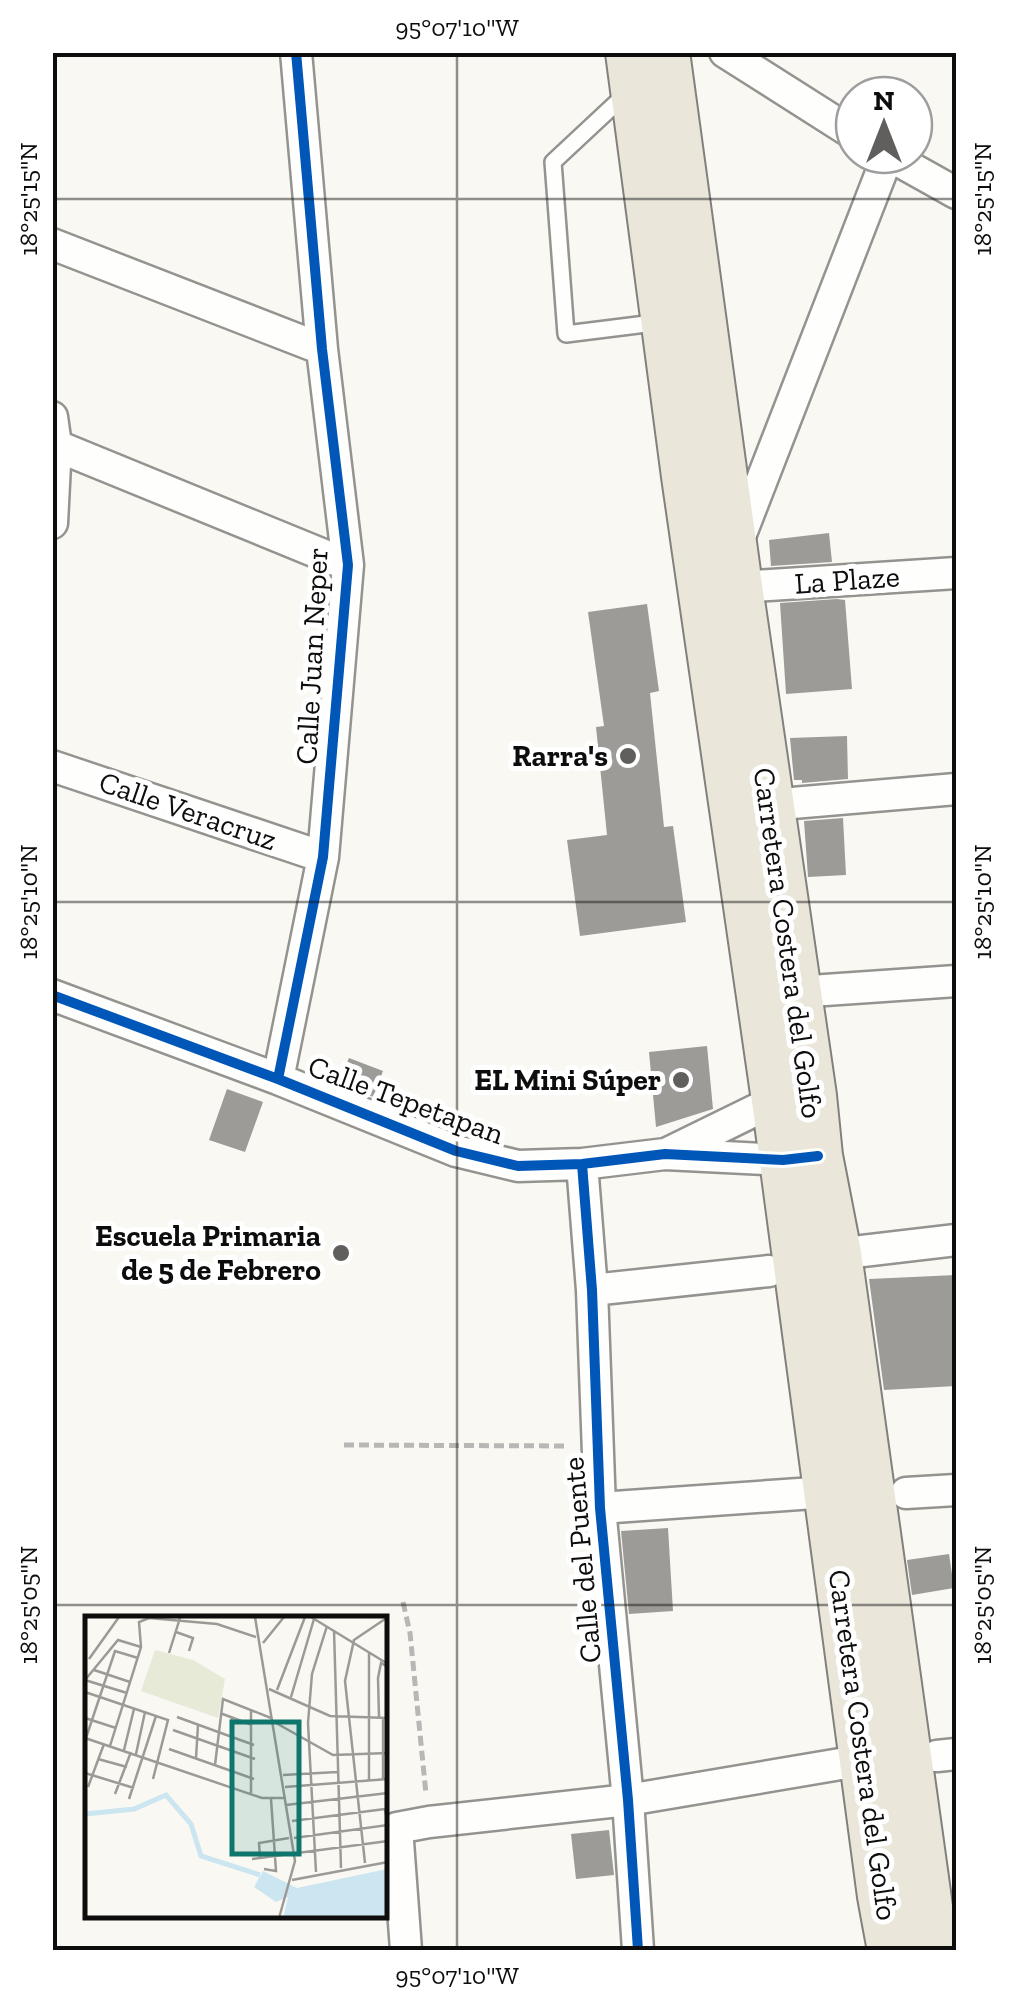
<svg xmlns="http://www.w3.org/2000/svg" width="1009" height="2003" viewBox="0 0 1009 2003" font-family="'Zilla Slab',serif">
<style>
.building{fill:#9d9b98}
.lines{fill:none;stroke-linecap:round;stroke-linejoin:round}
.service-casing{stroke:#949390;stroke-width:20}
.minor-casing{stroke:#949390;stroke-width:35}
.primary-casing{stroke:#81807d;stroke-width:52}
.path{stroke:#b8b7b6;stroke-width:5;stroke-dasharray:10 5;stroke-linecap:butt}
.service{stroke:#fefefd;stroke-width:15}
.minor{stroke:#fefefd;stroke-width:30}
.primary{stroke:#eae6da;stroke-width:48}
.cycleway-casing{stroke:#fff;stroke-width:16}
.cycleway{stroke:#0057b8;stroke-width:10}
.ticks{fill:none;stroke:#0d0d0d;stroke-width:2.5;stroke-opacity:0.45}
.poi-dot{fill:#605f5d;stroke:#fff;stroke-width:4}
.labels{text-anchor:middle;stroke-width:10;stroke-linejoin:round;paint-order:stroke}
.street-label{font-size:30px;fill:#0d0d0d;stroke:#fff}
.poi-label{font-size:30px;font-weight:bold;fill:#0d0d0d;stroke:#fff;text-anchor:end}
.inset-river{fill:none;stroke:#cbe6f1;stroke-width:5}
.inset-road{fill:none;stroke:#9b9a96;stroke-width:2.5}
.view{fill:#0f766e;fill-opacity:0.15;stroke:#0f766e;stroke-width:5}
.inset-edge{fill:none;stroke:#0d0d0d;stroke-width:5}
.neatline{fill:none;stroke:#0d0d0d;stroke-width:4}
.ticks-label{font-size:25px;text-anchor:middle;fill:#0d0d0d}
</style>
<rect width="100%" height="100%" fill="#faf8f2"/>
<path class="building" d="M829 533 832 562 771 566 769 540Z
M837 599 845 600 852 689 786 694 780 603Z
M647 604 659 691 650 693 664 827 673 826 686 922 580 936 567 840 607 835 596 727 604 726 588 612Z
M847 736 848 779 802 783V780H794L790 738Z
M843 818 846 875 808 877 804 821Z
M707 1046 713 1109 656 1127 649 1052Z
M349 1058 383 1071 373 1097 338 1083Z
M227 1089 263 1102 245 1152 209 1140Z
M956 1275V1386L884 1390 869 1279Z
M668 1528 673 1611 629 1614 621 1531Z
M949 1554 954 1588 912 1595 907 1560Z
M609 1830 614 1875 576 1879 571 1834Z"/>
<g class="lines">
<defs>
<path id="service" d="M628 92 553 162 566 334 662 322"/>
<path id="minor" d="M725 52 854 134
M888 155 956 193
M52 244 322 349
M52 417 56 445 52 523
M52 444 348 565
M737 544 888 155
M738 587 956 573
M52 766 323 857
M769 805 956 789
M796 992 956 981
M52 995 278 1079 456 1151 518 1166 582 1164 665 1154 783 1160 798 1158
M278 1079 323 857 348 565 322 349 296 52
M668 1153 776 1100 790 1099
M582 1164 592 1290 600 1508 628 1800 638 1950
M820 1254H837L956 1240
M592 1290 769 1271
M906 1493 956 1490
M600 1508 828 1492
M937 1756 956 1754
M406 1950 397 1828 429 1822 628 1800 864 1760"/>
<path id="primary" d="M630 52 686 476 776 1100 882 1896 892 1950
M665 52 738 587 812 1096 818 1156 837 1254 934 1950"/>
</defs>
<use href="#service" class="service-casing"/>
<use href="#minor" class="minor-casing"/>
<use href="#primary" class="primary-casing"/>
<path class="path" d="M344 1445 569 1446
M403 1602 410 1633 426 1794"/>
<use href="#service" class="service"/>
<use href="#minor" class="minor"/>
<use href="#primary" class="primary"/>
<defs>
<path id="cycleway" d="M52 995 278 1079 456 1151 518 1166 582 1164 665 1154 783 1160 818 1156
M278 1079 323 857 348 565 322 349 296 52
M582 1164 592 1290 600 1508 628 1800 638 1950"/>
</defs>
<use href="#cycleway" class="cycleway-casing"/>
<use href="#cycleway" class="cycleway"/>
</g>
<path class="ticks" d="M457 52V1950M52 199H956M52 902H956M52 1605H956"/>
<g class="poi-dot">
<circle cx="628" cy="756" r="10"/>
<circle cx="681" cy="1080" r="10"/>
<circle cx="341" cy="1253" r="10"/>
</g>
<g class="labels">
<g class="street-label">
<text transform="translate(847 580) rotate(-4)" y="10">La Plaze</text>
<text transform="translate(312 656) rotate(-87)" y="10">Calle Juan Neper</text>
<text transform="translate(188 811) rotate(19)" y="10">Calle Veracruz</text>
<text transform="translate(788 943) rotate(82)" y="10">Carretera Costera del Golfo</text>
<text transform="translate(406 1100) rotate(20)" y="10">Calle Tepetapan</text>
<text transform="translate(582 1560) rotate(-95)" y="10">Calle del Puente</text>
<text transform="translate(863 1745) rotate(82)" y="10">Carretera Costera del Golfo</text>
</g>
<g class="poi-label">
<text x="608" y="766">Rarra's</text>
<text x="661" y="1090">EL Mini Súper</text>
<text x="321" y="1246">Escuela Primaria<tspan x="321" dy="34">de 5 de Febrero</tspan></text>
</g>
</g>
<g transform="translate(85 1616)">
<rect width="302" height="302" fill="#faf8f2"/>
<path d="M70 34 108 44 140 63 133 102 56 75Z" fill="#e6ead7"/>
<path d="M302 253V302H198L203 281 191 286 169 271 178 255 212 272Z" fill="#cbe6f1"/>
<path class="inset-river" d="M0 198 49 193 81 179 106 208 116 240 175 259"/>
<path class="inset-road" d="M170 1 210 245 194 302M226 1 303 48M64 2 132 8 171 21M249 14 256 252M91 16 108 22 104 35M178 27 199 1M84 37 95 2M4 43 34 1M9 54 45 66M184 73 245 100 303 102M192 74 220 1M0 76 83 104 68 163M42 77 0 64 33 24 56 31M206 81 229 3M135 97 167 109M92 101 169 129M294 101 293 62 296 47 301 50M0 102 31 112M298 102V164M191 107 248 139 303 137M88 114 170 143M0 122 177 182H201M1 122 30 35 53 42M25 130 56 31 54 6 64 2M84 133 169 163M39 134 49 93M51 138 60 96M111 142 113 109M13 143 42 151M130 149 138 83 186 102M0 157 49 172M198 159 252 156M284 165V37M147 170V102M3 171 19 128M200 171 303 163M166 177V93M30 178 46 136M44 183 71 100M201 189 303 177M207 205 300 193M209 222 303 209 300 193M175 242 174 227 204 222M167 243 303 225M280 247 260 65 269 24 303 1M179 253 191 255 186 183M231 256 223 107 227 58 242 10M207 264 303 246"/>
<path class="view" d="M147 106H214V238H147Z"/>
<rect width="302" height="302" class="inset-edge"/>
</g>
<rect width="1009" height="2003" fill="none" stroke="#ffffff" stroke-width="110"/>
<g transform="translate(884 125)"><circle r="48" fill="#ffffff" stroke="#9e9e9e" stroke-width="2.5"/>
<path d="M0-8L18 38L0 25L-18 38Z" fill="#605f5d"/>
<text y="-15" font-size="28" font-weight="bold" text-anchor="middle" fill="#0d0d0d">N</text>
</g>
<rect x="55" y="55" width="899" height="1893" class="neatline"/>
<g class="ticks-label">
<text x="457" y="36">95°07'10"W</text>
<text transform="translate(28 199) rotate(-90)" y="9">18°25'15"N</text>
<text transform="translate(982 199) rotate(-90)" y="9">18°25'15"N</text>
<text transform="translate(28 902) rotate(-90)" y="9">18°25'10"N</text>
<text transform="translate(982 902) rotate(-90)" y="9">18°25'10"N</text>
<text transform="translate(28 1605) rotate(-90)" y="9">18°25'05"N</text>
<text transform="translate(982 1605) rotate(-90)" y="9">18°25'05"N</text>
<text x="457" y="1984">95°07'10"W</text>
</g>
</svg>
